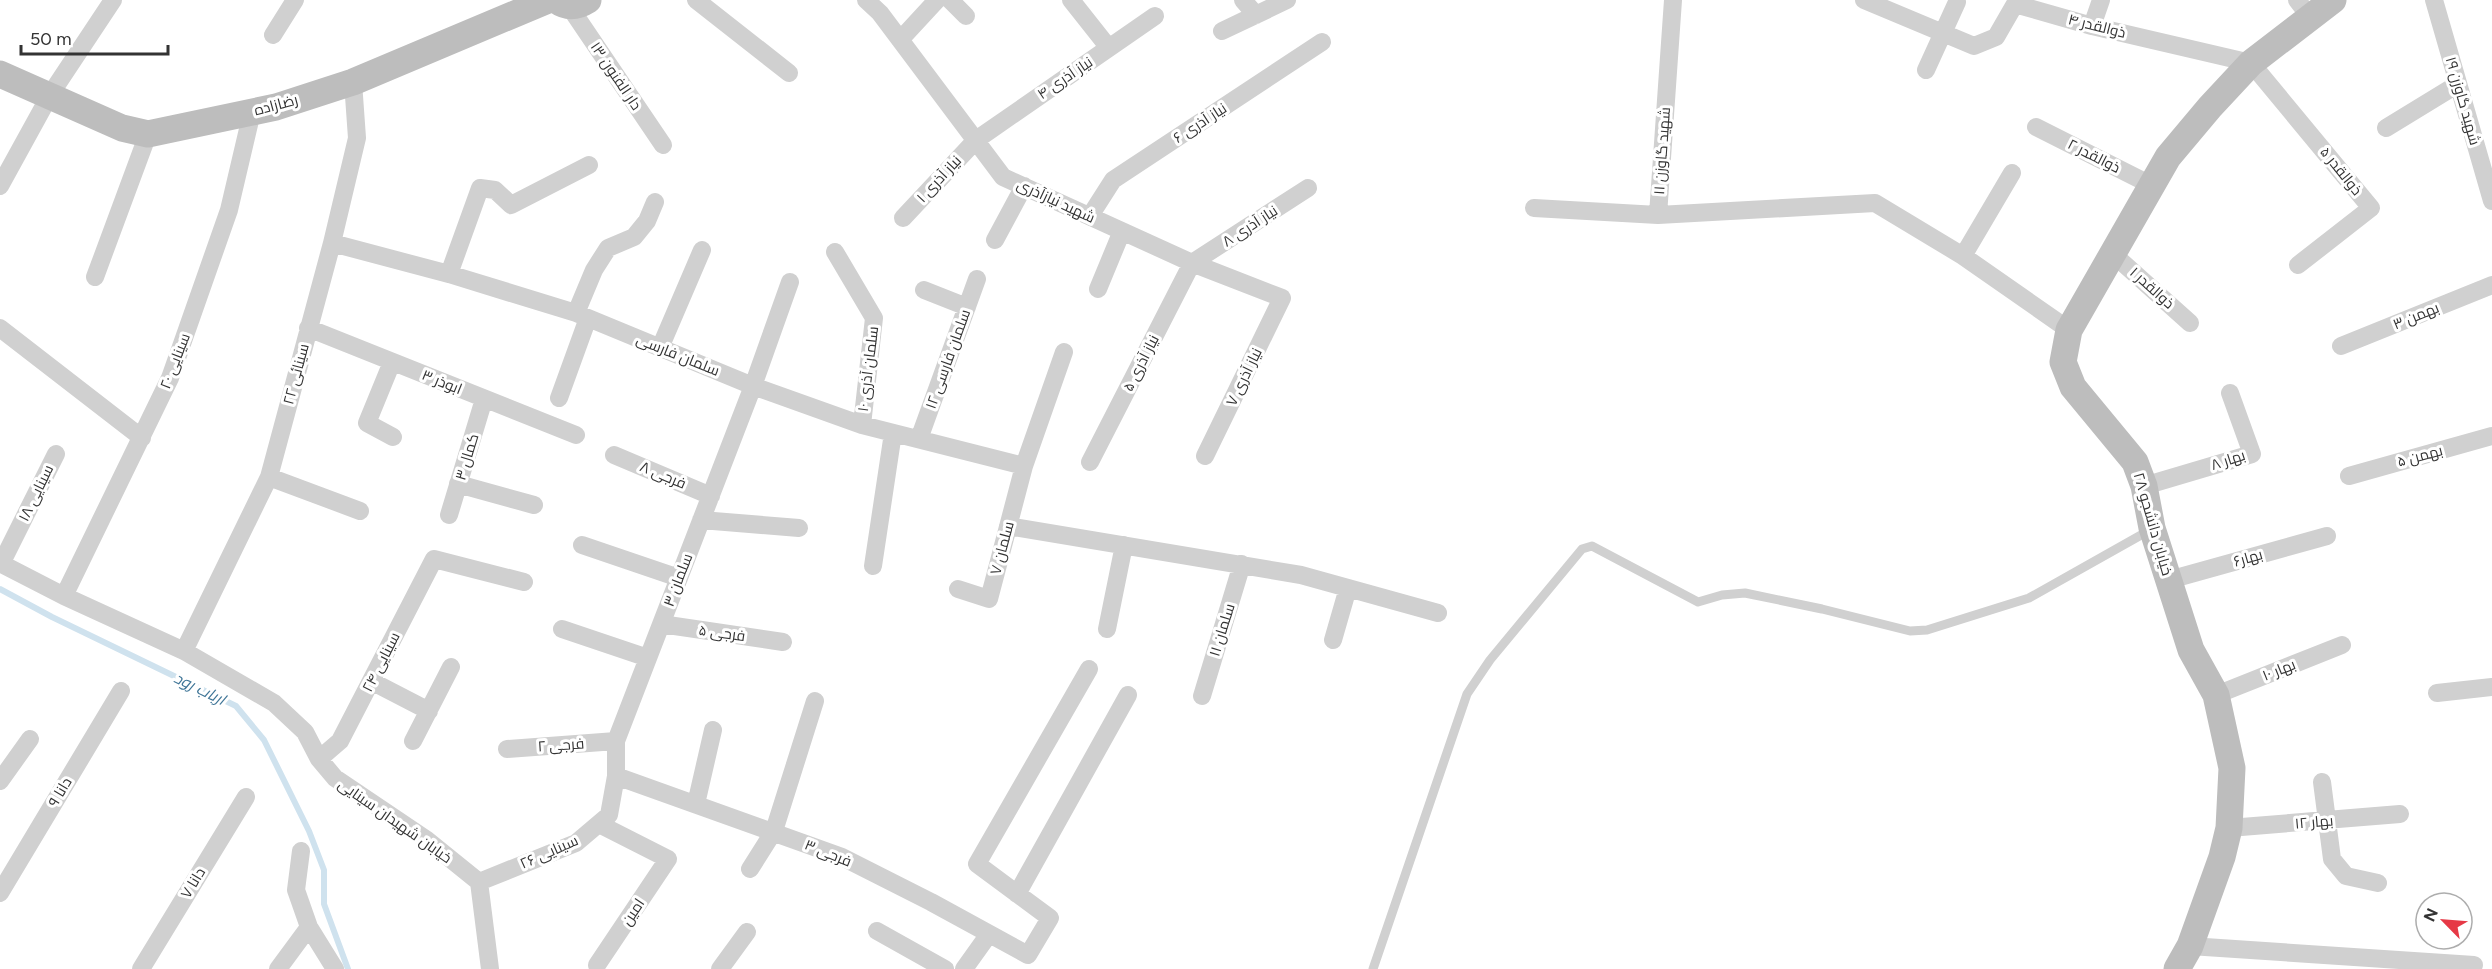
<svg xmlns="http://www.w3.org/2000/svg" width="2492" height="969" viewBox="0 0 2492 969" font-family="Figtree,Cairo,sans-serif">
<style>
.lines{fill:none;stroke-linecap:round;stroke-linejoin:round}
.stream{stroke:#cfe2ee;stroke-width:6}
.lane{stroke:#d0d0d0;stroke-width:9}
.street{stroke:#d0d0d0;stroke-width:18}
.secondary{stroke:#bdbdbd;stroke-width:27}
.labels{text-anchor:middle;stroke-width:6;stroke-linejoin:round;paint-order:stroke}
.street-label{font-size:15px;fill:#333;stroke:#fff}
.water-label{font-size:16px;font-style:italic;fill:#3f7597;stroke:#fff}
</style>
<rect width="100%" height="100%" fill="#fff"/>
<g class="lines">
<path class="stream" d="M0 589 52 617 236 706 264 740 309 831 324 870V904L348 969"/>
<path class="lane" d="M1373 969 1467 694 1490 660 1582 549 1592 546 1698 602 1722 595 1745 593 1822 609 1910 631 1927 630 2029 598 2150 530"/>
<path class="street" d="M696 0 789 73
M866 0 880 13 1003 177 1192 263 1282 298 1205 456
M950 0 966 16
M1071 0 1109 48
M1243 0 1256 15
M1864 0 1974 46 1996 37 2015 4 2092 26 2251 63 2371 208 2298 265
M2297 0 2310 17
M2434 0 2492 201
M569 6 663 145
M2092 26 2101 0
M1222 31 1287 0
M273 35 295 0
M900 40 937 0
M1926 70 1957 2
M2036 127 2151 185
M2386 128 2458 84
M0 186 50 95 113 0
M1534 208 1658 215 1673 0
M1658 215 1875 203 1963 256 2069 330
M1090 216 1113 180 1322 42
M903 218 976 140 1155 16
M995 240 1024 186
M332 243 449 274 576 313 753 386 862 425 1024 466
M835 252 874 318 862 425
M2113 254 2190 323
M1963 256 2012 173
M449 274 480 188 495 190 511 205 589 165
M95 277 148 134
M1098 289 1122 231
M924 290 967 307
M576 313 594 270 608 248 634 237 647 221 655 202
M0 328 142 438
M308 328 576 435
M2341 346 2492 285
M660 348 702 250
M392 362 367 423 393 437
M559 398 588 318
M919 439 977 279
M614 455 711 496
M1090 462 1192 263 1308 188
M2349 476 2492 436
M269 477 360 511
M458 484 534 505
M2144 486 2252 454 2230 393
M449 515 484 399
M701 520 799 528
M1008 526 1301 575 1438 613
M582 545 679 578
M0 563 64 596 184 651 274 703 305 732 319 759 335 778 427 840 479 882 490 969
M1 564 56 454
M873 566 893 433
M2169 580 2327 536
M958 589 989 599 1024 466 1064 352
M64 596 170 378 229 210 252 112
M661 624 783 642
M562 629 648 658
M1107 629 1124 545
M1333 640 1348 588
M184 651 269 477 332 243 357 138 353 82
M371 681 429 711
M2437 693 2492 687
M2216 695 2342 645
M1202 696 1242 564
M413 741 451 667
M507 749 616 741
M319 759 340 741 434 559 524 582
M616 776 842 857 931 902 1028 955 1050 918 977 864 1089 669
M0 781 30 739
M2322 782 2332 859 2346 876 2378 883
M696 804 713 730
M2229 828 2400 814
M301 851 296 890 309 927 335 969
M750 869 774 831 815 701
M479 882 576 843 609 815 616 776V741L753 386 790 282
M0 893 121 691
M1017 894 1128 695
M877 931 945 969
M2190 946 2474 965
M597 965 668 859 599 824
M141 969 246 797
M278 969 309 927
M720 969 747 932
M964 969 989 934"/>
<path class="secondary" d="M556 0C567 8 577 7 588 0
M0 74 122 128 148 134 276 107 353 82 548 0
M2177 969 2190 946 2222 857 2229 828 2232 768 2216 695 2191 650 2152 528 2144 486 2135 462 2073 387 2063 362 2069 330 2168 157 2210 107 2251 63 2333 0"/>
</g>
<g class="labels">
<g class="street-label">
<text transform="translate(2097 26) rotate(14)" y="5">ذوالقدر ۴</text>
<text transform="translate(616 76) rotate(56)" y="5">دار الفنون ۱۳</text>
<text transform="translate(1065 78) rotate(-34)" y="5">نیاز آذری ۴</text>
<text transform="translate(2463 101) rotate(74)" y="5">شهید گاوزن ۱۹</text>
<text transform="translate(276 105) rotate(-15)" y="5">رضازاده</text>
<text transform="translate(1200 123) rotate(-33)" y="5">نیاز آذری ۶</text>
<text transform="translate(1662 151) rotate(-86)" y="5">شهید گاوزن ۱۱</text>
<text transform="translate(2094 156) rotate(27)" y="5">ذوالقدر ۲</text>
<text transform="translate(2341 171) rotate(51)" y="5">ذوالقدر ۵</text>
<text transform="translate(939 179) rotate(-47)" y="5">نیاز آذری ۱</text>
<text transform="translate(1056 201) rotate(25)" y="5">شهید نیازآذری</text>
<text transform="translate(1250 226) rotate(-33)" y="5">نیاز آذری ۸</text>
<text transform="translate(2152 288) rotate(42)" y="5">ذوالقدر ۱</text>
<text transform="translate(2416 316) rotate(-22)" y="5">بهمن ۳</text>
<text transform="translate(678 355) rotate(22)" y="5">سلمان فارسی</text>
<text transform="translate(948 359) rotate(-70)" y="5">سلمان فارسی ۱۲</text>
<text transform="translate(175 361) rotate(-69)" y="5">سینایی ۲۰</text>
<text transform="translate(1141 363) rotate(-63)" y="5">نیاز آذری ۵</text>
<text transform="translate(868 369) rotate(-83)" y="5">سلمان آذری ۱۰</text>
<text transform="translate(296 374) rotate(-75)" y="5">سینائی ۲۲</text>
<text transform="translate(1244 377) rotate(-64)" y="5">نیاز آذری ۷</text>
<text transform="translate(442 382) rotate(22)" y="5">ابوذر ۳</text>
<text transform="translate(2420 456) rotate(-15)" y="5">بهمن ۵</text>
<text transform="translate(467 457) rotate(-73)" y="5">کمال ۳</text>
<text transform="translate(2228 460) rotate(-18)" y="5">بهار ۸</text>
<text transform="translate(663 475) rotate(23)" y="5">فرجی ۸</text>
<text transform="translate(36 493) rotate(-64)" y="5">سینایی ۱۸</text>
<text transform="translate(2153 524) rotate(74)" y="5">خیابان دانشجو ۲۸</text>
<text transform="translate(1002 548) rotate(-75)" y="5">سلمان ۷</text>
<text transform="translate(2248 558) rotate(-16)" y="5">بهار۶</text>
<text transform="translate(678 580) rotate(-69)" y="5">سلمان ۳</text>
<text transform="translate(1222 630) rotate(-73)" y="5">سلمان ۱۱</text>
<text transform="translate(722 633) rotate(8)" y="5">فرجی ۵</text>
<text transform="translate(381 662) rotate(-63)" y="5">سینایی ۲۴</text>
<text transform="translate(2279 670) rotate(-22)" y="5">بهار ۱۰</text>
<text transform="translate(561 745) rotate(-4)" y="5">فرجی ۲</text>
<text transform="translate(60 792) rotate(-59)" y="5">دانا ۹</text>
<text transform="translate(395 821) rotate(35)" y="5">خیابان شهیدان سینایی</text>
<text transform="translate(2314 822) rotate(-5)" y="5">بهار ۱۲</text>
<text transform="translate(549 852) rotate(-24)" y="5">سینایی ۲۶</text>
<text transform="translate(828 853) rotate(22)" y="5">فرجی ۳</text>
<text transform="translate(193 883) rotate(-59)" y="5">دانا ۷</text>
<text transform="translate(633 912) rotate(-56)" y="5">امین</text>
</g>
<g class="water-label">
<text transform="translate(200 688) rotate(26)" y="6">ارباب رود</text>
</g>
</g>
<g transform="translate(2444 921) rotate(295)"><circle r="28" fill="#ffffff" stroke="#adadad" stroke-width="1.5"/>
<path d="M0-4.5L10 22L0 15L-10 22Z" fill="#e63946"/>
<text y="-9" font-size="16" font-weight="bold" text-anchor="middle" fill="#333333">N</text>
</g>
<path d="M21 45v9h147v-9" fill="none" stroke="#333333" stroke-width="3"/>
<text x="30" y="45" font-size="18" fill="#333333" stroke="#ffffff" stroke-width="4.5" paint-order="stroke">50 m</text>
</svg>
